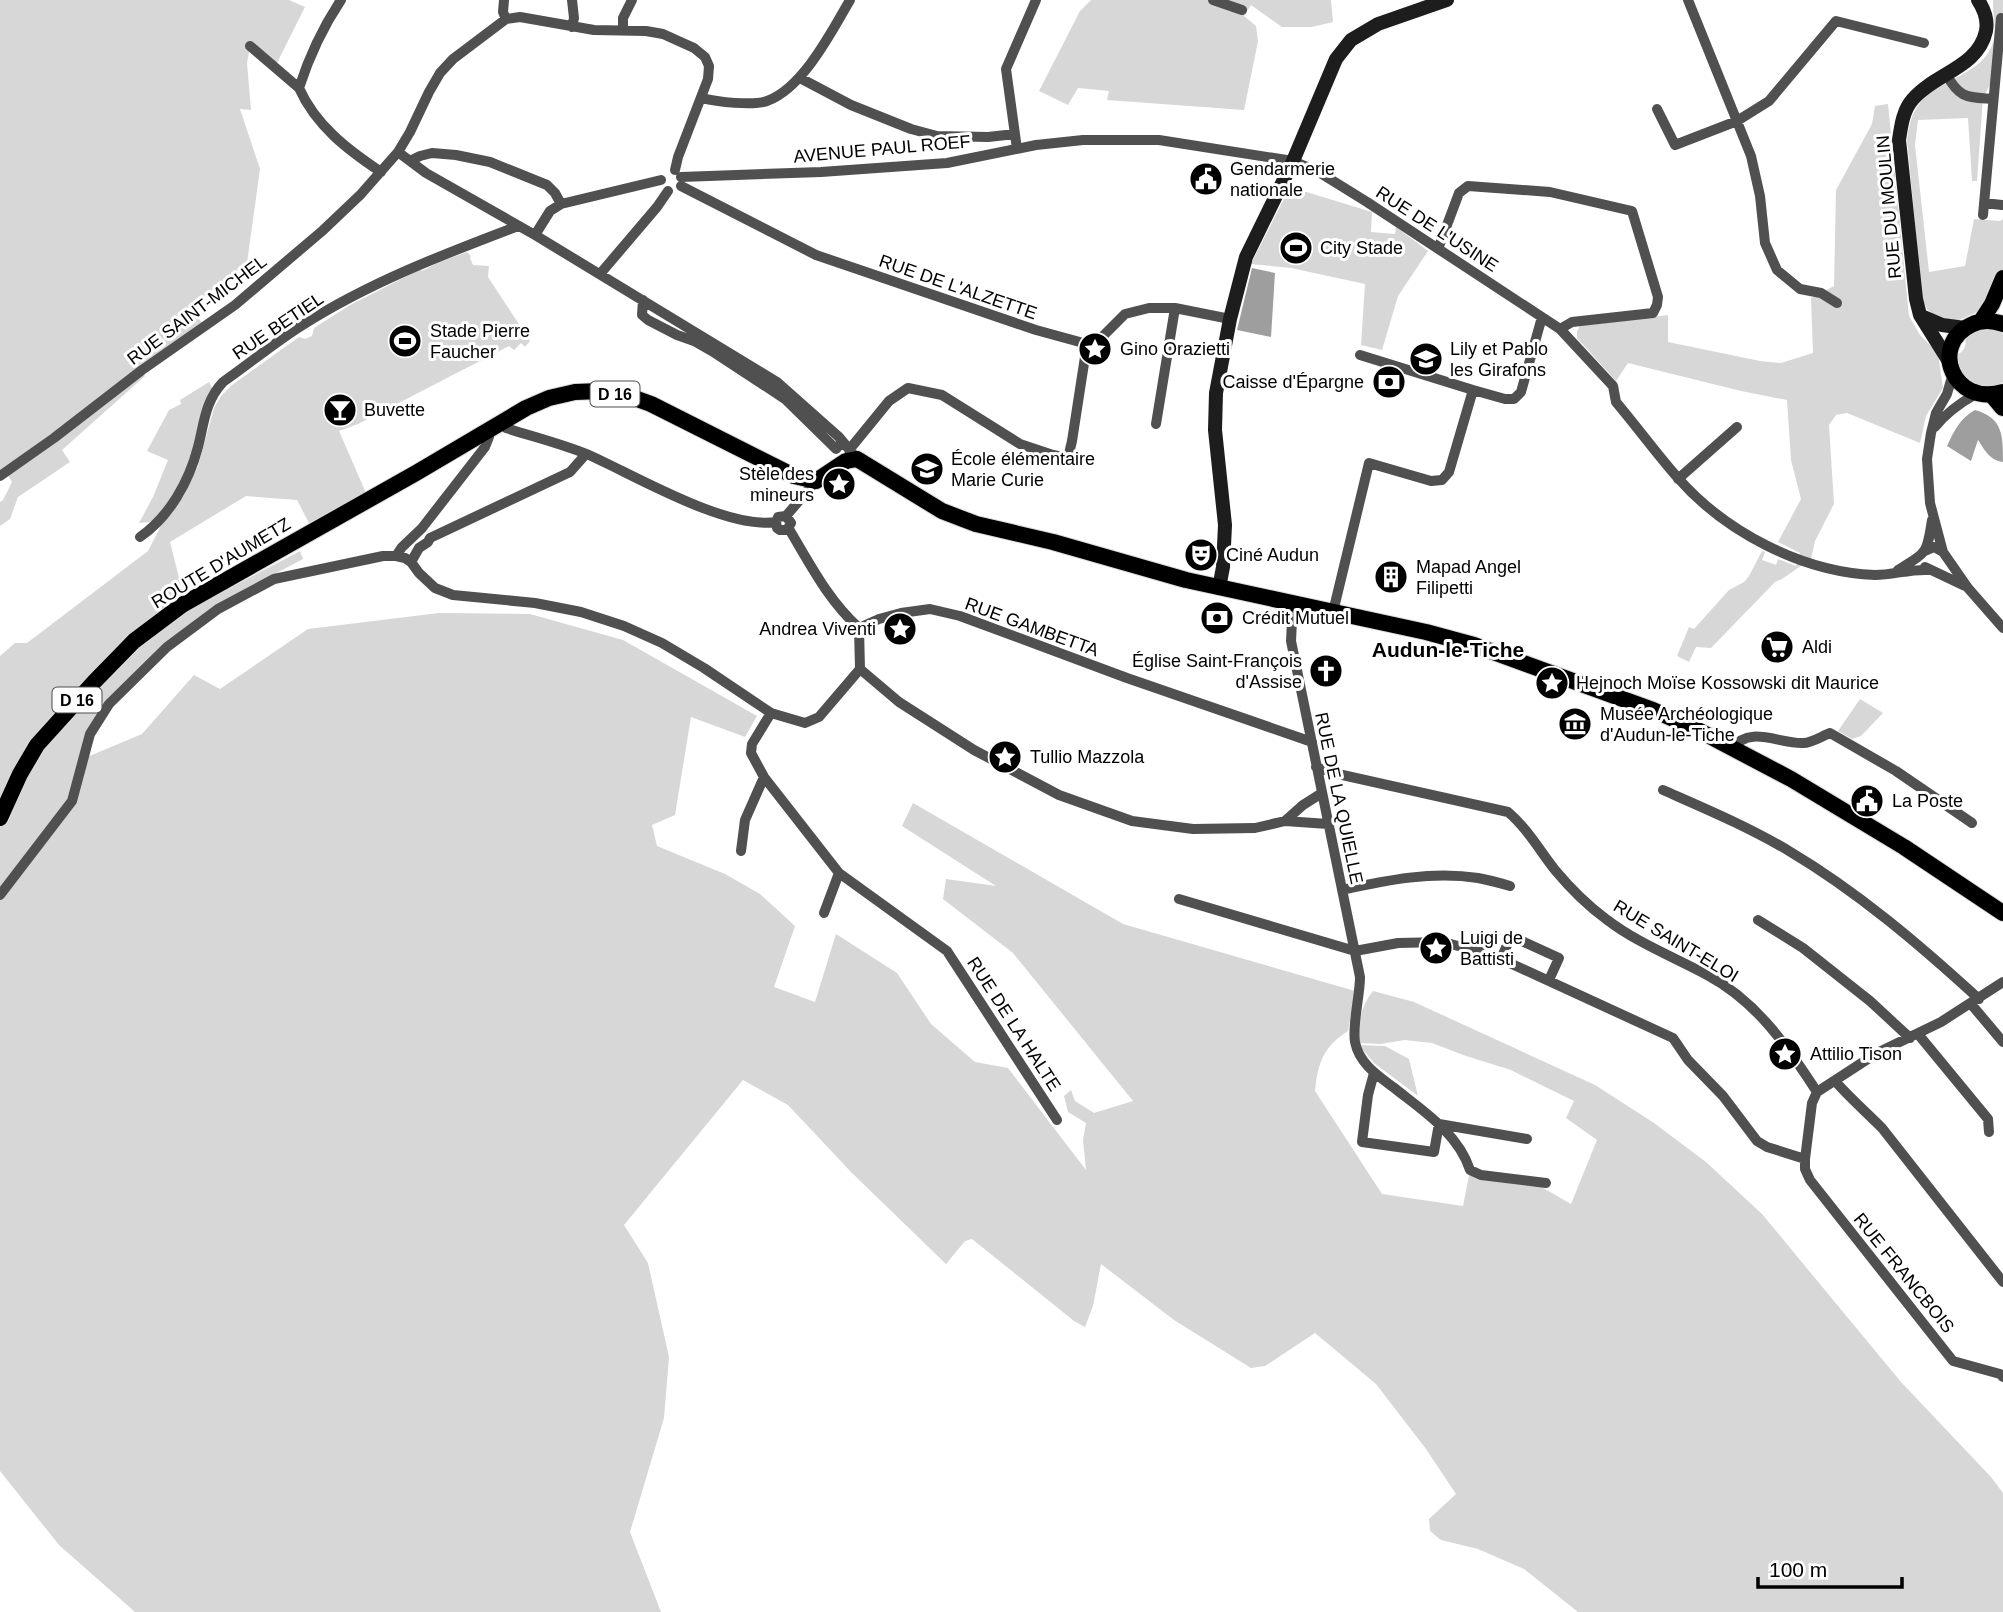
<svg xmlns="http://www.w3.org/2000/svg" width="2003" height="1612" viewBox="0 0 2003 1612" font-family="Arial,sans-serif">
<style>
.green{fill:#d7d7d7}
.water{fill:#9e9e9e}
.lines{fill:none;stroke-linecap:round;stroke-linejoin:round}
.primary-casing{stroke:#dbdbdb;stroke-width:18}
.highway-casing{stroke:#dbdbdb;stroke-width:20}
.street{stroke:#505050;stroke-width:10}
.secondary{stroke:#1d1d1d;stroke-width:14}
.primary{stroke:#000;stroke-width:16}
.highway{stroke:#000;stroke-width:18}
.labels{text-anchor:middle;stroke-width:6;stroke-linejoin:round;paint-order:stroke}
.shield{fill:#fff;stroke:#4c4c4c;stroke-width:2}
.shield-label{font-size:16px;font-weight:bold;fill:#000}
.street-label{font-size:18px;fill:#000;stroke:#fff}
.poi-label{font-size:18px;fill:#000;stroke:#fff;text-anchor:start}
.quarter-label{font-size:21px;font-weight:bold;fill:#000;stroke:#fff}
</style>
<rect width="100%" height="100%" fill="#fff"/>
<path class="green" d="M0 0H289L305 7 275 67 250 47 247 63 251 110 240 109 260 169 247 263 191 307 204 326 142 371 145 376 62 450 70 462 18 497 10 519 0 526V502L3 500 12 482 6 472 0 476Z
M1091 0H1331L1333 22 1312 27H1282L1251 5 1244 16 1256 26 1258 41 1244 110 1107 100 1109 91 1078 88 1068 105 1039 91 1080 11Z
M1993 0H2003V18L1991 83 1983 98 1977 181H1972L1968 118 1918 120 1915 145 1929 272 1965 266 1974 219 2000 221 2003 219V279L1979 311 1957 321 1935 317 1927 309 1922 298 1907 140C1912 98 1929 93 1963 74 1975 67 1984 61 1991 48 1999 32 1992 17 1993 0Z
M1888 104 1909 316 1920 335 1938 353 1943 388 1926 416 1920 443 1847 413 1836 415 1829 425 1834 504 1815 541 1811 559 1782 579 1775 582 1711 648 1696 647 1689 662 1677 656 1689 627 1694 629 1729 590 1744 582 1749 576 1762 551 1765 552 1762 560 1776 565 1778 559 1796 566 1800 553 1778 542 1801 499 1791 460 1787 400 1741 391 1628 363 1616 381 1577 338V331L1580 326 1668 315V342L1760 361 1781 363 1813 353 1811 298 1834 286 1836 190 1872 124 1875 106Z
M1290 187 1372 212 1371 232 1395 234 1396 227 1428 251 1398 296 1382 350 1361 345 1365 284 1291 268 1251 264Z
M467 252 471 256 470 258 473 265 489 266 488 277 530 341 525 347 521 343 514 350 509 346 358 424 339 431 366 493 310 525 297 500 246 496 170 542 183 594 190 609 300 551 303 559 216 605 106 702 80 760 142 734 194 675 220 689 308 629 439 613 530 614 623 640 757 716 745 737 691 717 675 815 652 825 657 846 725 874 760 894 795 926 774 987 815 1002 836 934 897 973 931 1024 975 1062 1008 1068 1086 1170 1083 1140 1086 1123 1068 1112 1064 1096 1071 1090 1075 1101 1094 1113 1133 1101 1013 953 943 899 946 879 996 886 902 826 913 803 1123 924 1355 991 1348 1031C1323 1047 1318 1063 1315 1091L1382 1194 1463 1206 1470 1170 1531 1181 1571 1204 1597 1140 1566 1118 1574 1101 1511 1070 1466 1056 1432 1043 1405 1040 1380 1044 1359 1043C1357 1024 1361 1006 1373 991L1414 1002 1595 1085 1654 1123 1706 1162 1762 1214 1901 1382 1991 1477 2003 1493V1612H1578L1524 1569 1478 1549 1441 1540 1430 1531 1429 1519 1456 1494 1426 1449 1376 1384 1315 1333 1265 1366 1251 1368 1174 1320 1101 1264 1093 1306 1085 1327 1074 1321 972 1239 965 1241 946 1264 851 1172 788 1105 743 1080 624 1225 648 1263 669 1357 664 1418 630 1532 661 1612H135L59 1545 0 1471V656L15 643H27L148 551 167 514 152 522 139 523 153 497 168 460 147 451 169 410 181 404 180 400 209 382 214 392 178 494 183 497 198 466 214 408 221 396 232 385 299 337 305 339 312 336 314 328 350 305 421 269 422 271 439 262Z
M1987 328 1998 330 2003 334V382C1978 396 1959 381 1957 355 1964 351 1967 345 1965 337L1975 330Z
M1860 699 1883 713 1861 736 1852 739 1838 731Z
M1359 1045 1385 1046 1409 1059 1418 1096 1374 1063Z"/>
<path class="water" d="M1252 268 1275 273 1271 337 1237 330Z
M1975 410C2003 418 2003 435 2003 462 1989 460 1985 450 1978 440L1971 461 1947 446C1954 431 1960 418 1975 410Z"/>
<g class="lines">
<defs>
<path id="primary" d="M1981 321 1992 304 2003 278
M2003 324C1992 320 1982 319 1971 325 1929 345 1953 407 2003 392
M0 818 20 774 37 745 94 682 134 641 182 605 416 473 526 408 549 398 575 392 601 391 626 395 651 404 794 476 816 481 846 461 857 459 942 511 976 524 1053 542 1186 580 1426 632 1474 645 1653 710 1696 729 1791 779 1904 847 2003 913"/>
<path id="highway" d="M1993 395 2003 407"/>
</defs>
<use href="#primary" class="primary-casing"/>
<use href="#highway" class="highway-casing"/>
<path class="street" d="M341 0C323 27 309 57 299 88 316 126 348 150 381 172
M504 0 503 12 506 19
M1213 0 1242 10
M1688 0 1751 156 1760 196 1765 243 1777 270 1800 289 1821 293 1837 303
M572 27 574 18 572 0
M623 30V18L632 0
M250 46 299 88
M1946 74C1960 99 1967 97 1993 99
M800 78 851 105 911 129 937 136 988 137 1015 134
M702 98C717 102 753 106 767 101 803 88 832 31 850 0
M1657 109 1675 145 1737 121 1769 101 1836 21 1924 43
M1017 149 1006 69 1036 0
M398 152 426 173 535 235 777 382 839 437 857 459
M410 161 420 156 432 153 456 155 490 162 547 185 555 193 561 204
M681 177 821 172 947 163 1036 145 1083 140H1159L1293 161 1317 171 1367 202 1560 329 1613 386 1616 402C1637 427 1656 453 1677 477 1725 532 1802 572 1875 575 1893 575 1910 569 1928 570
M681 186 816 255 1036 330 1087 344 1097 342 1125 314 1149 308H1175L1230 319
M1984 203 2002 205
M1983 215 2001 18
M535 235 550 211 561 204 661 180
M1438 249 1459 193 1468 186 1550 192 1632 211 1658 297 1657 305 1653 313 1572 322 1560 329
M600 274 657 207 668 191
M643 300 642 315 648 320 677 335 694 341 715 353 785 399 836 449 842 442
M1360 355 1473 390
M503 421 506 428C534 437 563 444 589 455 636 476 727 530 776 522L778 517 786 516 816 481
M1156 424 1175 308
M1935 427C1946 413 1960 403 1976 394
M849 450 889 401 908 388 942 395 1020 444 1053 455 1068 458 1072 441 1087 344
M0 476 54 438 142 370 235 305 321 232 361 194 398 152 410 132 429 92 440 73 453 59 506 19 520 17 594 30 646 31 663 34 694 48 705 57 709 66 708 79 678 157 675 170
M1678 479 1737 427
M776 522 777 528 780 530H787L791 523 786 516
M789 529C810 564 828 600 859 628L860 669 819 717 805 723 771 713 752 744 751 753 764 777 839 873 947 951 1057 1120
M140 537C169 517 189 482 198 447 204 424 205 401 223 382 249 364 274 343 301 326 368 283 444 254 518 226
M1925 551 1934 547 1943 552 1968 588 2003 628
M1943 552 1930 503 1927 459 1931 433 1936 413 1947 394 1953 373
M396 556 402 547 422 528 485 447 489 437 487 431
M411 562 419 548 428 542 430 538 570 472 586 454
M1925 567 1965 586
M1898 570C1927 552 1927 554 1932 520
M1295 604 1292 621 1291 641 1360 977C1360 996 1352 1025 1355 1042 1359 1063 1377 1075 1393 1087 1422 1110 1458 1133 1470 1170L1481 1175 1546 1183
M1333 612 1369 463 1431 481 1442 480 1449 472 1473 390 1505 399H1514L1521 392 1542 317
M859 628 879 619 901 613 930 609 960 616 1127 678 1312 742
M860 669 899 702 974 750 1059 795 1132 821 1193 829 1255 828 1285 821 1328 824
M1733 748C1749 725 1780 744 1803 743 1812 743 1822 736 1830 733L1896 771 1972 823
M1316 767 1338 774 1508 812C1527 828 1540 851 1555 870 1570 888 1587 905 1606 919 1637 943 1674 957 1709 976 1757 1002 1788 1047 1817 1092
M1663 790C1706 809 1749 827 1789 851 1858 892 1920 945 1979 999
M1285 821 1303 805 1322 793
M741 851 745 820 764 777
M1342 890C1387 880 1432 871 1478 878 1489 880 1500 883 1510 886
M0 895 72 801 90 734 109 704 167 647 218 609 274 579 383 556H396L405 558 411 562 419 573 435 588 453 595 535 603 581 612 624 626 662 643 704 668 771 713
M1179 899 1355 951 1398 943 1443 942 1485 953 1501 959 1673 1038 1688 1060 1723 1096 1757 1141 1767 1147 1805 1159
M824 913 839 873
M1758 920 1803 948 1870 1001 1910 1038
M1501 959 1511 936 1559 958 1549 980
M2003 982 1941 1022 1877 1053 1817 1092 1812 1103 1805 1159V1169L1810 1180 1953 1361 2000 1374 2003 1377
M1971 1004 2003 1042
M1918 1034 1988 1119 1989 1132
M1374 1073 1368 1095 1362 1142 1434 1152 1439 1124 1527 1139
M1835 1081C1850 1098 1866 1112 1882 1128L2003 1282"/>
<path class="secondary" d="M1921 316 1942 325 1965 328
M1950 363 1920 315 1916 299 1899 140C1901 126 1903 110 1913 99 1935 73 1978 68 1986 31 1988 20 1984 9 1978 0
M1219 588 1223 567 1225 525 1215 430 1216 393 1230 319 1246 257 1293 161 1336 59 1351 40 1378 24 1447 0"/>
<use href="#primary" class="primary"/>
<use href="#highway" class="highway"/>
</g>
<defs>
<symbol id="civic-disc" viewBox="-11 -11 22 22"><circle r="9.5" fill="#000" stroke="#fff"/><path d="M-.6-6.5H3V-4.5H.6V-3L4-1V1h2V6H-6V1h2V-1L-.6-3ZM-1.2 2.5V6h2.4V2.5Z" fill="#fff"/></symbol>
<symbol id="stadium-disc" viewBox="-11 -11 22 22"><circle r="9.5" fill="#000" stroke="#fff"/><path d="M0-5a6.5 5 0 1 0 0 10a6.5 5 0 1 0 0-10ZM-3.5-1.8h7v3.6h-7Z" fill="#fff"/></symbol>
<symbol id="sight-disc" viewBox="-11 -11 22 22"><circle r="9.5" fill="#000" stroke="#fff"/><path d="M0-6L1.8-2.2L6-1.7L2.9 1.2L3.7 5.4L0 3.3L-3.7 5.4L-2.9 1.2L-6-1.7L-1.8-2.2Z" fill="#fff"/></symbol>
<symbol id="school-disc" viewBox="-11 -11 22 22"><circle r="9.5" fill="#000" stroke="#fff"/><path d="M0-5L7-2L0 1L-7-2ZM-4 1L0 2.5L4 1V4Q0 6-4 4Z" fill="#fff"/></symbol>
<symbol id="bank-disc" viewBox="-11 -11 22 22"><circle r="9.5" fill="#000" stroke="#fff"/><path d="M-6-4H6V4H-6ZM0-2.3a2.3 2.3 0 1 0 0 4.6a2.3 2.3 0 1 0 0-4.6Z" fill="#fff"/></symbol>
<symbol id="bar-disc" viewBox="-11 -11 22 22"><circle r="9.5" fill="#000" stroke="#fff"/><path d="M-6-5H6L.8 .8V4.5H3.5V6h-7V4.5H-.8V.8Z" fill="#fff"/></symbol>
<symbol id="theatre-disc" viewBox="-11 -11 22 22"><circle r="9.5" fill="#000" stroke="#fff"/><path d="M-5-5.5Q0-4 5-5.5V0Q5 5 0 6Q-5 5-5 0ZM-3.3-2.5H-1v1.5H-3.3ZM1-2.5H3.3v1.5H1ZM-2.8 1Q0 5.5 2.8 1Z" fill="#fff"/></symbol>
<symbol id="building-disc" viewBox="-11 -11 22 22"><circle r="9.5" fill="#000" stroke="#fff"/><path d="M-4-6H4V6H1V3H-1V6H-4ZM-2.5-4.3h1.7v1.8h-1.7ZM.8-4.3h1.7v1.8H.8ZM-2.5-1h1.7V.8h-1.7ZM.8-1h1.7V.8H.8Z" fill="#fff"/></symbol>
<symbol id="supermarket-disc" viewBox="-11 -11 22 22"><circle r="9.5" fill="#000" stroke="#fff"/><path d="M-6-5.5h2.5l.6 2H6L4.5 2H-2.5L-4.4-4H-6ZM-1.5 3.2a1.3 1.3 0 1 0 .1 0ZM3 3.2a1.3 1.3 0 1 0 .1 0Z" fill="#fff"/></symbol>
<symbol id="church-disc" viewBox="-11 -11 22 22"><circle r="9.5" fill="#000" stroke="#fff"/><path d="M-1.2-6h2.4v3.5h3.3v2.4h-3.3V6h-2.4V-.1h-3.3v-2.4h3.3Z" fill="#fff"/></symbol>
<symbol id="museum-disc" viewBox="-11 -11 22 22"><circle r="9.5" fill="#000" stroke="#fff"/><path d="M0-6L6-3V-2H-6V-3ZM-5-1h2V3h-2ZM-1-1h2V3h-2ZM3-1h2V3H3ZM-6 4H6V6H-6Z" fill="#fff"/></symbol>
</defs>
<g fill-rule="evenodd">
<use href="#civic-disc" x="1187" y="160" width="38" height="38"/>
<use href="#stadium-disc" x="1277" y="229" width="38" height="38"/>
<use href="#stadium-disc" x="386" y="322" width="38" height="38"/>
<use href="#sight-disc" x="1076" y="330" width="38" height="38"/>
<use href="#school-disc" x="1407" y="340" width="38" height="38"/>
<use href="#bank-disc" x="1370" y="363" width="38" height="38"/>
<use href="#bar-disc" x="321" y="391" width="38" height="38"/>
<use href="#school-disc" x="908" y="450" width="38" height="38"/>
<use href="#sight-disc" x="820" y="465" width="38" height="38"/>
<use href="#theatre-disc" x="1182" y="536" width="38" height="38"/>
<use href="#building-disc" x="1372" y="558" width="38" height="38"/>
<use href="#bank-disc" x="1198" y="599" width="38" height="38"/>
<use href="#sight-disc" x="881" y="610" width="38" height="38"/>
<use href="#supermarket-disc" x="1758" y="628" width="38" height="38"/>
<use href="#church-disc" x="1307" y="652" width="38" height="38"/>
<use href="#sight-disc" x="1533" y="664" width="38" height="38"/>
<use href="#museum-disc" x="1556" y="705" width="38" height="38"/>
<use href="#sight-disc" x="986" y="738" width="38" height="38"/>
<use href="#civic-disc" x="1848" y="782" width="38" height="38"/>
<use href="#sight-disc" x="1417" y="929" width="38" height="38"/>
<use href="#sight-disc" x="1766" y="1035" width="38" height="38"/>
</g>
<g class="labels">
<g class="shield">
<rect x="590.5" y="381.5" width="49" height="25" rx="5"/>
<rect x="52.5" y="687.5" width="49" height="25" rx="5"/>
</g>
<g class="shield-label">
<text x="615" y="400">D 16</text>
<text x="77" y="706">D 16</text>
</g>
<g class="street-label">
<text transform="translate(882 149) rotate(-5)" y="6">AVENUE PAUL ROEF</text>
<text transform="translate(1889 207) rotate(-95)" y="6">RUE DU MOULIN</text>
<text transform="translate(1437 229) rotate(33)" y="6">RUE DE L'USINE</text>
<text transform="translate(958 287) rotate(19)" y="6">RUE DE L'ALZETTE</text>
<text transform="translate(197 310) rotate(-37)" y="6">RUE SAINT-MICHEL</text>
<text transform="translate(278 326) rotate(-34)" y="6">RUE BETIEL</text>
<text transform="translate(221 563) rotate(-31)" y="6">ROUTE D'AUMETZ</text>
<text transform="translate(1032 627) rotate(20)" y="6">RUE GAMBETTA</text>
<text transform="translate(1339 798) rotate(78)" y="6">RUE DE LA QUIELLE</text>
<text transform="translate(1676 941) rotate(31)" y="6">RUE SAINT-ELOI</text>
<text transform="translate(1014 1024) rotate(57)" y="6">RUE DE LA HALTE</text>
<text transform="translate(1904 1273) rotate(51)" y="6">RUE FRANCBOIS</text>
</g>
<g class="poi-label">
<text x="1230" y="175">Gendarmerie<tspan x="1230" dy="21">nationale</tspan></text>
<text x="1320" y="254">City Stade</text>
<text x="430" y="337">Stade Pierre<tspan x="430" dy="21">Faucher</tspan></text>
<text x="1120" y="355">Gino Orazietti</text>
<text x="1450" y="355">Lily et Pablo<tspan x="1450" dy="21">les Girafons</tspan></text>
<text x="1364" y="388" text-anchor="end">Caisse d'Épargne</text>
<text x="364" y="416">Buvette</text>
<text x="951" y="465">École élémentaire<tspan x="951" dy="21">Marie Curie</tspan></text>
<text x="814" y="480" text-anchor="end">Stèle des<tspan x="814" dy="21">mineurs</tspan></text>
<text x="1226" y="561">Ciné Audun</text>
<text x="1416" y="573">Mapad Angel<tspan x="1416" dy="21">Filipetti</tspan></text>
<text x="1242" y="624">Crédit Mutuel</text>
<text x="876" y="635" text-anchor="end">Andrea Viventi</text>
<text x="1802" y="653">Aldi</text>
<text x="1302" y="667" text-anchor="end">Église Saint-François<tspan x="1302" dy="21">d'Assise</tspan></text>
<text x="1576" y="689">Hejnoch Moïse Kossowski dit Maurice</text>
<text x="1600" y="720">Musée Archéologique<tspan x="1600" dy="21">d'Audun-le-Tiche</tspan></text>
<text x="1030" y="763">Tullio Mazzola</text>
<text x="1892" y="807">La Poste</text>
<text x="1460" y="944">Luigi de<tspan x="1460" dy="21">Battisti</tspan></text>
<text x="1810" y="1060">Attilio Tison</text>
</g>
<g class="quarter-label">
<text x="1448" y="657">Audun-le-Tiche</text>
</g>
</g>
<path d="M1758 1577v10h144v-10" fill="none" stroke="#000000" stroke-width="3.5"/>
<text x="1769" y="1577" font-size="21" fill="#000000" stroke="#ffffff" stroke-width="5" paint-order="stroke">100 m</text>
</svg>
